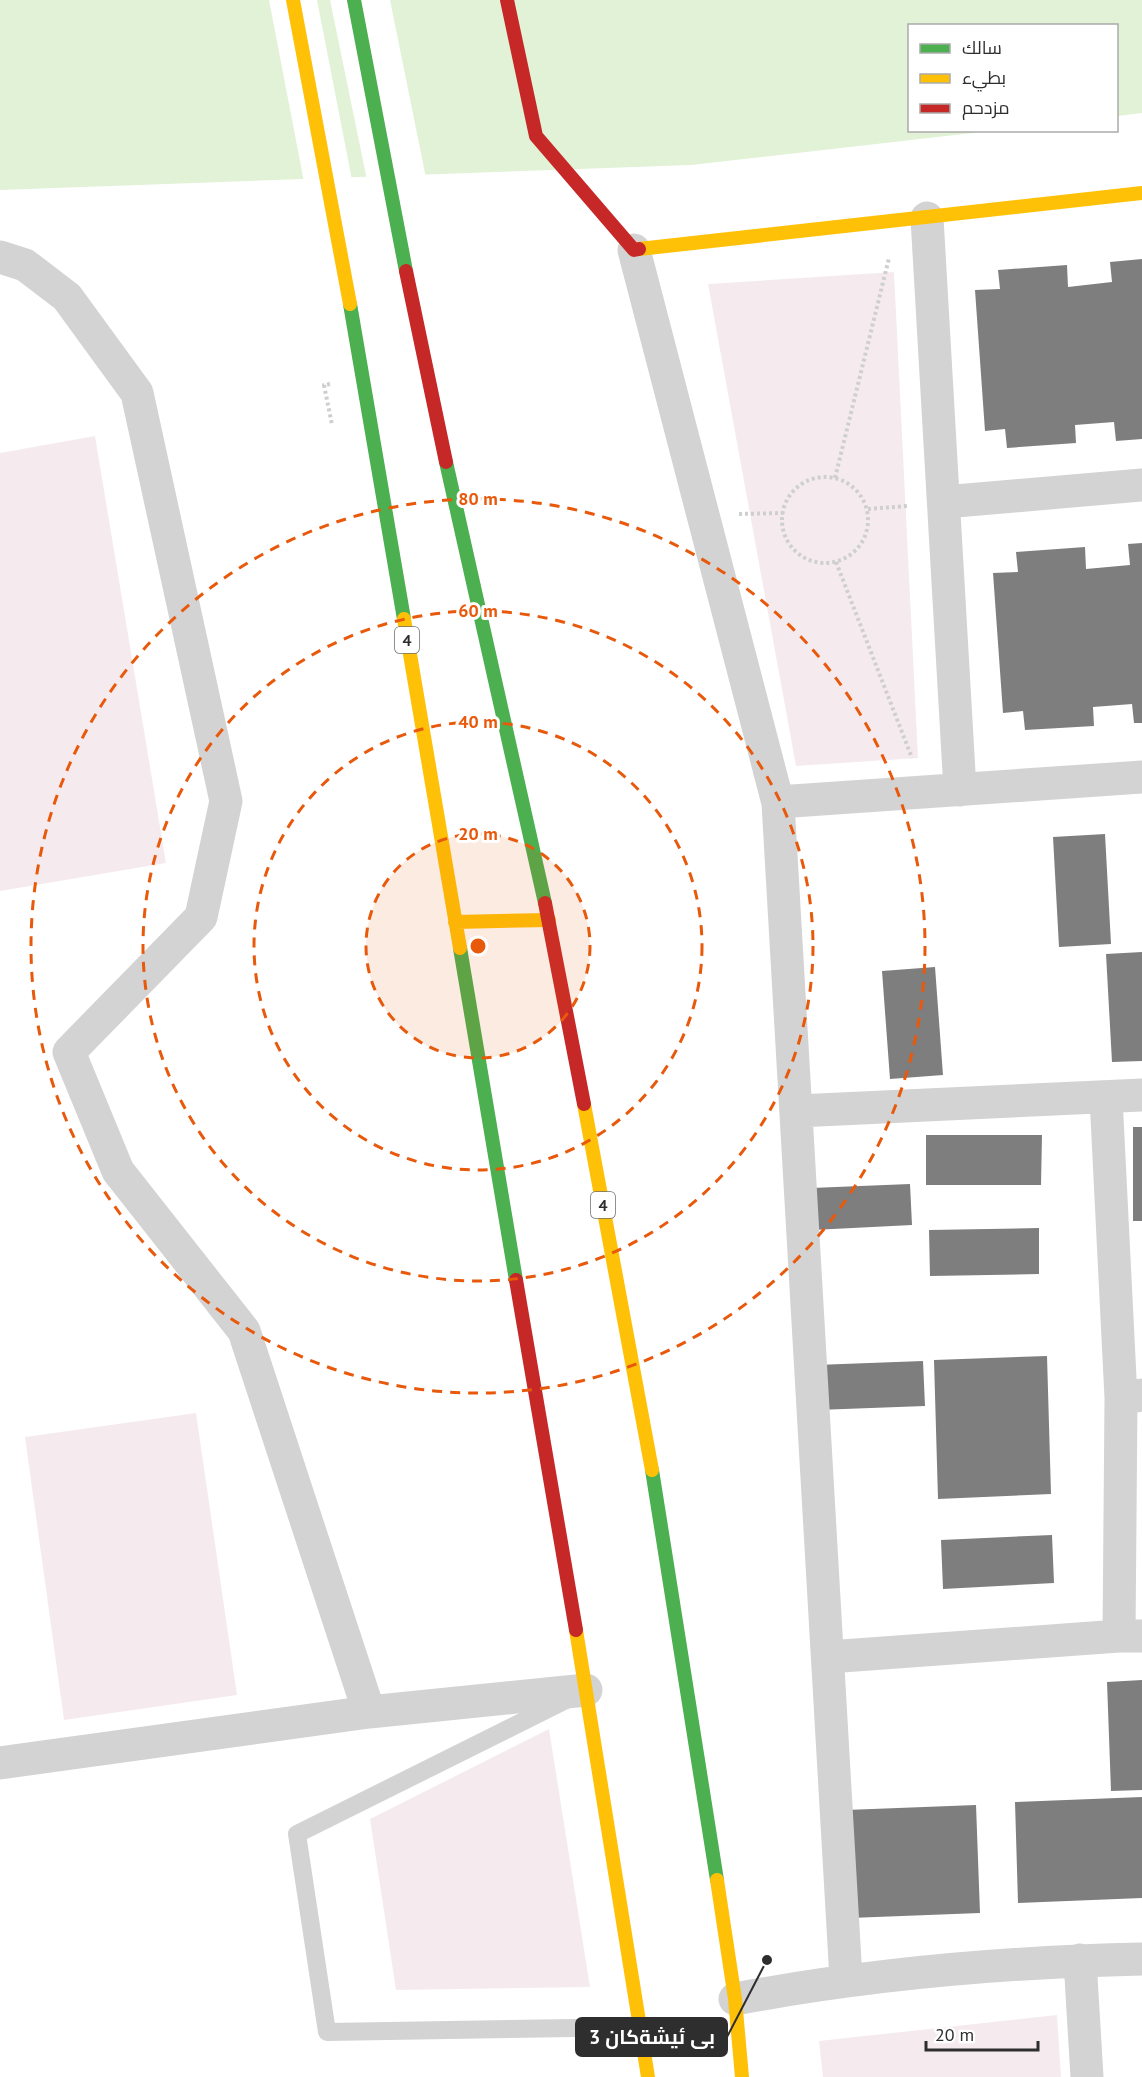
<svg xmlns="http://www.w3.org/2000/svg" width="1142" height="2077" viewBox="0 0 1142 2077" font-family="'PT Sans',Cairo,sans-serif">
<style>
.green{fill:#f5ebee}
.water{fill:#e1f2d6}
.pier{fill:#fff}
.building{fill:#7e7e7e}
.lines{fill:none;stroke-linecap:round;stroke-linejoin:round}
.path{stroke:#cfcfcf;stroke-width:4;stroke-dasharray:3 3;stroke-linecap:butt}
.lane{stroke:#d3d3d3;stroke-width:18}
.street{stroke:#d3d3d3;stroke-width:33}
.fast{stroke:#4caf50;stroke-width:14}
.slow{stroke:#ffc107;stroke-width:14}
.jam{stroke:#c62828;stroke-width:14}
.ring{fill:none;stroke:#e8590c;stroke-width:3;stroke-dasharray:10 8}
.labels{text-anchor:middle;stroke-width:6;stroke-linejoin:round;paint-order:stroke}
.shield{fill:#fff;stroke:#6d6d6d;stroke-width:1.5}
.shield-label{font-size:16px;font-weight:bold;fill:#2e2e2e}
.centre{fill:#e8590c;stroke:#fff;stroke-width:3}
.ring-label{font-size:18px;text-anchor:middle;font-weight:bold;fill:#e8590c;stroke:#fff;stroke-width:6;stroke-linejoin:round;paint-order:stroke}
.leader{fill:none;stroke:#2e2e2e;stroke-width:2}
.callout-dot{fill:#2e2e2e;stroke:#fff;stroke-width:2}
.callout{fill:#2e2e2e;stroke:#2e2e2e;stroke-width:2}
.callout-label{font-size:20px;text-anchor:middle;font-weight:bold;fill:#fff}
</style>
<rect width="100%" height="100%" fill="#fff"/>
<path class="green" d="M894 272 918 758 796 766 708 284Z
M95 436 166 863 0 891V453Z
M196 1413 237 1695 64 1720 25 1437Z
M549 1729 590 1987 396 1990 370 1819Z
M1057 2015 1061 2077H823L819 2041Z"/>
<path class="water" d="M0 0H1142V113L1117 116 1116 26H910V130L990 131 691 165 0 190Z"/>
<path class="pier" d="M269 0H317L352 180 304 182Z
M330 0H390L426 178 367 180Z"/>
<path class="building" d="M1142 259V439L1116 441 1114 422 1075 425 1076 443 1007 448 1005 429 985 431 975 290 1000 289 998 270 1067 265 1068 287 1112 282 1110 262Z
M1142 543V723H1134L1132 704 1093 707 1094 726 1025 730 1023 711 1003 713 993 573 1018 572 1016 552 1085 547 1086 569 1130 565 1128 544Z
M1105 834 1111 944 1059 947 1053 837Z
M1142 952V1061L1112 1062 1106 954Z
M935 967 943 1075 890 1079 882 971Z
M1133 1127H1142V1221H1133Z
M926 1135H1042L1041 1185H926Z
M910 1184 912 1225 813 1230 811 1188Z
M1039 1228V1274L930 1276 929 1230Z
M1047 1356 1051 1494 938 1499 934 1360Z
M923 1361 925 1406 817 1410 816 1365Z
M1052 1535 1054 1583 943 1589 941 1540Z
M1142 1680V1790L1111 1791 1107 1682Z
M1142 1797V1898L1018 1903 1015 1802Z
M976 1805 980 1913 850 1918 846 1810Z"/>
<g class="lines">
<path class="path" d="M330 384 324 385 332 425
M782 520a43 43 0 1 1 86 0a43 43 0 1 1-86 0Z
M835 478 889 258
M868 509 907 506
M739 514 783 513
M836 562 912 758"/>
<path class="lane" d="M566 1700 297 1834 327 2032 640 2027"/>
<path class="street" d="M927 218 960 790
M634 250 778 803 846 1979
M0 257 25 265 67 297 137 393 226 801 201 917 69 1052 118 1171 244 1331 369 1712
M944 502 1142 485
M778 802 1142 777
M1106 1097 1121 1398 1142 1395
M797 1111 1142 1095
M1121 1398 1119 1636H1142
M828 1657 1119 1636
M0 1763 369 1712 586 1690
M1080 1960 1087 2077
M735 1999C869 1974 1006 1962 1142 1959"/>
<path class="fast" d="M354 0 406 271
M350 304 404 619
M446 462 545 903
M460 948 516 1280
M652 1470 717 1880"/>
<path class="slow" d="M293 0 350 304
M639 249 1142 193
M404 619 460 948
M455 922 549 920
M584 1104 652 1470
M576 1630 648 2077
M717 1880 735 1999 742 2077"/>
<path class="jam" d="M507 0 536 136 634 250 639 249
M406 271 446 462
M545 903 584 1104
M516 1280 576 1630"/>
</g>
<circle cx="478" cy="946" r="112" fill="#e8590c" fill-opacity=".12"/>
<g class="ring">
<circle cx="478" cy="946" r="112"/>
<circle cx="478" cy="946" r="224"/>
<circle cx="478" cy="946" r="335"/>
<circle cx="478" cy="946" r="447"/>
</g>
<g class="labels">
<g class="shield">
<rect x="395" y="627" width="24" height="26" rx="4.5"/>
<rect x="591" y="1192" width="24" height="26" rx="4.5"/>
</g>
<g class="shield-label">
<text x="407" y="646">4</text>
<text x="603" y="1211">4</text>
</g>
</g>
<circle cx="478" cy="946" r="9" class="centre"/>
<g class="ring-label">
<text x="478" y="505">80 m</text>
<text x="478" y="617">60 m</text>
<text x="478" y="728">40 m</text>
<text x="478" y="840">20 m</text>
</g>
<path class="leader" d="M767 1960L727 2037"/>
<circle class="callout-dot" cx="767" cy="1960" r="6"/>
<rect class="callout" x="576" y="2018" width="151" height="38" rx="6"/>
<g class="callout-label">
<text x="652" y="2044">بى ئيشةكان 3</text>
</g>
<rect x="908" y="24" width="210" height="108" fill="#ffffff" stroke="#ababab" stroke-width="1.5"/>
<rect x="920" y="44" width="30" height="9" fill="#4caf50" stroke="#ababab" stroke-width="1.5"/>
<text x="962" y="54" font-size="18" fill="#2e2e2e">سالك</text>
<rect x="920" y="74" width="30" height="9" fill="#ffc107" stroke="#ababab" stroke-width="1.5"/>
<text x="962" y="84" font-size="18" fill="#2e2e2e">بطيء</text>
<rect x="920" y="104" width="30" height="9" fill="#c62828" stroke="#ababab" stroke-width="1.5"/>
<text x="962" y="114" font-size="18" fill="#2e2e2e">مزدحم</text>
<path d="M926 2041v9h112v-9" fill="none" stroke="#2e2e2e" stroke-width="3"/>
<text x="935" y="2041" font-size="18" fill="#2e2e2e" stroke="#ffffff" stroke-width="4.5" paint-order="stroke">20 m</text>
</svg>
